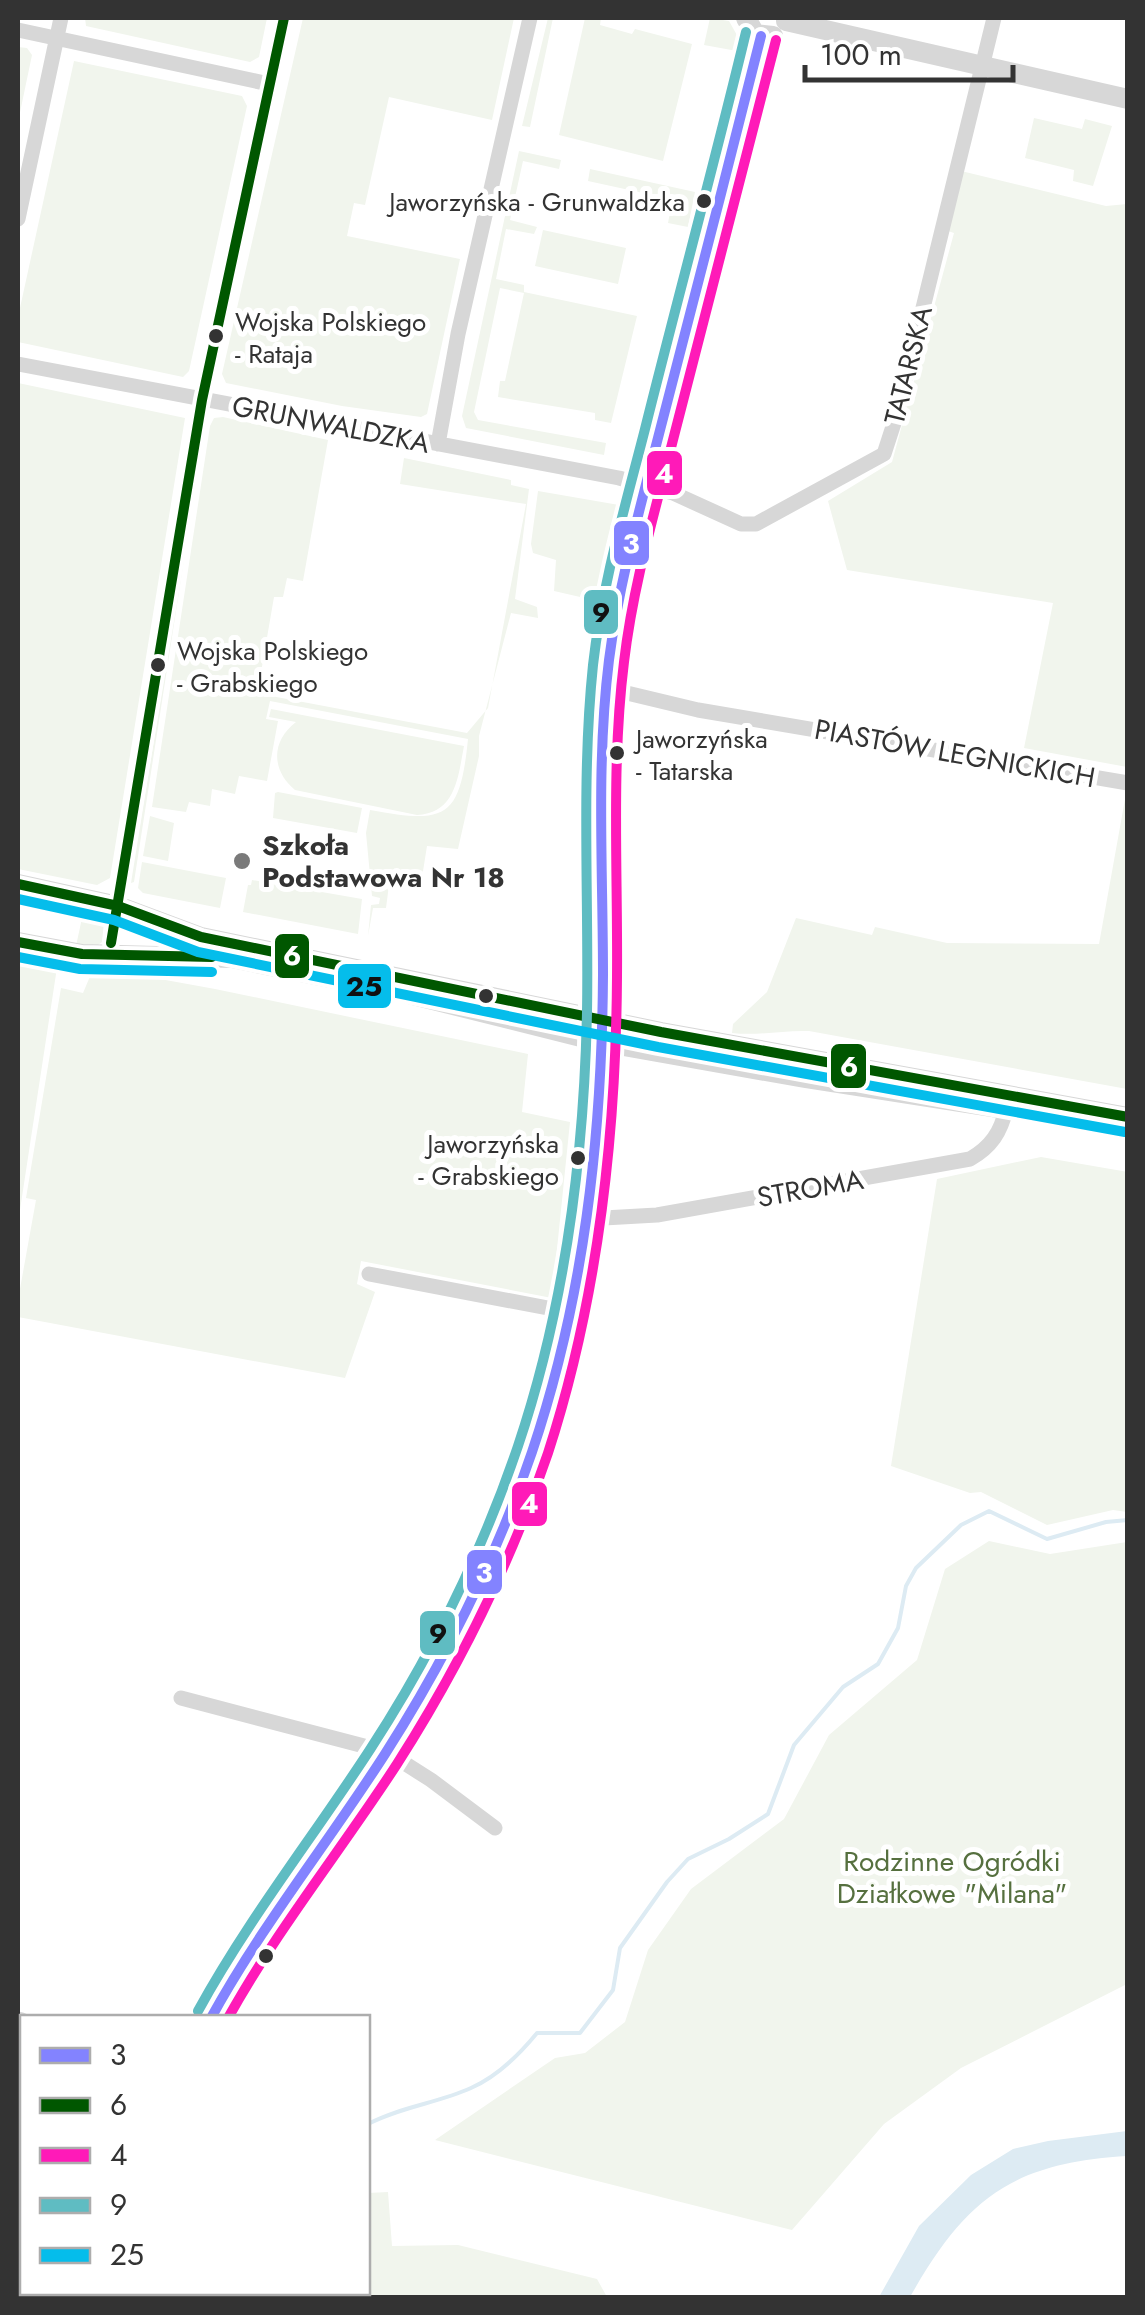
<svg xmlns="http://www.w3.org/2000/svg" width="1145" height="2315" viewBox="0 0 1145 2315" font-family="Jost,sans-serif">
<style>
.green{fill:#f1f5ed}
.water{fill:#ddebf3}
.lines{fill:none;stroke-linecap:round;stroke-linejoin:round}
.stream{stroke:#ddebf3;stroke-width:4}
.minor{stroke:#d7d7d7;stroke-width:15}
.tertiary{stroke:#d7d7d7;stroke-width:20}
.bus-1-casing{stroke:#fff;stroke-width:18}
.bus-2-casing{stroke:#fff;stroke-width:18}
.bus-3-casing{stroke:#fff;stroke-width:18}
.bus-4-casing{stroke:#fff;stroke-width:18}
.bus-5-casing{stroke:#fff;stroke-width:18}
.bus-1{stroke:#8383ff;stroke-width:10}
.bus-2{stroke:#005700;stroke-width:10}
.bus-3{stroke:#ff1ab8;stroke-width:10}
.bus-4{stroke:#5fbcc2;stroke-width:10}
.bus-5{stroke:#05bdeb;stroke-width:10}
.bus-dot{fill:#333;stroke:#fff;stroke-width:4}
.poi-dot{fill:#7a7a7a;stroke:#fff;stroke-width:4}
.labels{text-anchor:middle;stroke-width:10;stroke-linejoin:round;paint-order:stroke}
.bus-label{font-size:26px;fill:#333;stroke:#fff;text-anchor:start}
.street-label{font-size:28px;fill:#333;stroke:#fff}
.poi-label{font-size:28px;font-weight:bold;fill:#333;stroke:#fff;text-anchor:start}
.park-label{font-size:28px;fill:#56703f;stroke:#fff}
.line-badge{stroke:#fff;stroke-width:4}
.badge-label{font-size:28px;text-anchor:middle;font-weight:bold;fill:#fff}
.pale-badge-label{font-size:28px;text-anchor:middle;font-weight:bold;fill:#111}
</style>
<rect width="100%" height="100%" fill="#fff"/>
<path class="green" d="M85 18H267L259 57 250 62 86 26Z
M303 18H514L492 120 389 97 365 205 354 203 347 236 460 259 427 414 421 417 342 406 226 383 222 374Z
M548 18H553L530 127 522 126Z
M585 18H601L600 25 632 34 635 29 692 44 663 161 559 135Z
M710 18 729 21 738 37 737 51 704 45Z
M18 47 27 48 32 55 18 122Z
M74 61 242 96 247 106 189 371 183 377 18 342V317Z
M1034 118 1082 129 1085 119 1112 126 1093 186 1073 181 1074 170 1025 158Z
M519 151 561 160 559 169 523 161 510 220 537 227 534 234 506 229 496 279 524 285V292L637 316 611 423 595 420V413L498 397 500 381H505L524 293 500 288 474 412 478 420 606 443 604 455 466 428 462 416Z
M590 169 695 192 688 227 668 223 671 207 648 202 643 193 588 181Z
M957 170 1106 206 1127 204 1125 276 1128 277 1127 767 1024 748 1053 603 847 570 828 501 892 462 954 233 942 229Z
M543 230 626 248 618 284 535 266Z
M18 383 185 418 110 878 97 885 18 869Z
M223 417 328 440 303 581 287 578 283 597H274L259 684 251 682 250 692 467 733 488 708 526 504 400 484 404 458 511 480V485L529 489 515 599 537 607 538 618 511 613 479 736V756L458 849 427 846 420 890 389 885 386 908H373L368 936 371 905 379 904 380 898 372 896 366 833 370 810C446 824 460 819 468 739L270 701 266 719 278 721 267 781 239 776 235 794 212 789 210 806 189 802 186 812 152 807 210 426 214 418Z
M205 424 134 882 131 883Z
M538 491 619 505 602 602 554 591 556 560 533 553 531 544Z
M271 709 464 746C458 777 456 813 417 815L295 790C271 770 271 741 296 722L269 717Z
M1127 788V1089L809 1031C783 1030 759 1036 732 1033L733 1024 767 992 796 918 872 935 875 927 947 943 1099 944Z
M278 792 362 808 357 833 273 818 275 793Z
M150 816 174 823 168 861 143 856Z
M142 862 226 878 220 908 143 893 138 888Z
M252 880 362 899 358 934 243 912 248 885H251Z
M85 904 105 912 102 942 98 945 76 946Z
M18 954 58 961 18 1223Z
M94 967 215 989 528 1054 522 1112 570 1122 552 1298 361 1261 357 1284 375 1292 345 1378 18 1317V1300L36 1200 26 1198 61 988 83 993Z
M1041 1157 1128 1172 1127 1512 1113 1510 1047 1525 981 1492 970 1493 891 1466 937 1179Z
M989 1541 1050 1554 1127 1542V1984L961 2068 884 2124 792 2230 435 2140 555 2058 585 2053 625 2022 648 1950 691 1889 784 1819 829 1735 917 1660 945 1569Z
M18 2027 22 2028V2292L81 2293 79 2297H18Z
M388 2192 392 2246 458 2245 597 2279 607 2297H202L206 2292H368V2193Z"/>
<path class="water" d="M1127 2131V2156C1012 2163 966 2198 910 2297H879L919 2226 971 2175 1013 2149 1048 2141Z"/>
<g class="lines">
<path class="stream" d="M368 2124C400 2107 438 2103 471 2088 498 2076 519 2055 537 2033H580L613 1990 620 1948 667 1882 688 1859 729 1839 768 1814 794 1745 843 1687 878 1664 898 1628 906 1586 916 1568 961 1525 989 1511 1047 1539 1106 1522 1128 1520
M189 2298 191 2292"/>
<path class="minor" d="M18 30 269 84
M18 219 61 18
M18 364 619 478 673 493 741 524H756L884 454 897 414 994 18
M438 444 458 334 530 18
M606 688 698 710 1128 783
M109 955 202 400 284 18
M586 1219 657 1215 970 1159C991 1147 1001 1132 1006 1109
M369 1274 569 1312
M181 1698 387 1752 431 1780 495 1828
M18 2019 22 2020"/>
<path class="tertiary" d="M746 18 755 34 773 36
M786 21 1128 99
M18 884 118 906 201 937 661 1032 1128 1117
M18 942 82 954 232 958 405 993 601 1042 805 1078 1012 1110
M211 2018C260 1924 328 1843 385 1754 445 1660 496 1558 532 1452 580 1314 599 1163 602 1017 605 899 594 778 609 660 619 583 640 509 659 434 692 301 729 169 761 36
M106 2298 108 2292"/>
<defs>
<path id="bus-1" d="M211 2018C262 1925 328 1843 385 1754 445 1660 496 1558 532 1452 584 1298 602 1137 603 975 603 870 596 764 609 660 619 583 640 508 659 434 693 301 728 169 761 36"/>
<path id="bus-2" d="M18 884 118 906 201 937 661 1032 1128 1117
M18 942 82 954 212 957
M111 943 202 400 284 18"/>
<path id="bus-3" d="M228 2018C278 1928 342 1849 397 1764 459 1667 511 1562 548 1453 598 1299 616 1138 617 977 618 872 611 766 624 662 633 585 655 511 674 436 707 304 743 172 776 40"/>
<path id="bus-4" d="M198 2011C249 1918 314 1836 371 1748 432 1654 482 1552 518 1446 565 1306 584 1159 587 1012 589 896 581 781 593 665 602 585 625 507 645 429 678 297 714 165 746 32"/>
<path id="bus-5" d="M18 899 114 920 198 952 658 1047 1125 1132
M18 957 80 969 212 972"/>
</defs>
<use href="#bus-1" class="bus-1-casing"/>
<use href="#bus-2" class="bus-2-casing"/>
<use href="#bus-3" class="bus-3-casing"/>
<use href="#bus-4" class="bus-4-casing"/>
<use href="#bus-5" class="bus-5-casing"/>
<use href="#bus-1" class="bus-1"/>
<use href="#bus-2" class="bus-2"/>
<use href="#bus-3" class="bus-3"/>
<use href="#bus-4" class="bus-4"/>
<use href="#bus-5" class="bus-5"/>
</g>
<g class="bus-dot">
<circle cx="704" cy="201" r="9"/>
<circle cx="216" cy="336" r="9"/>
<circle cx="158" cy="665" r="9"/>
<circle cx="617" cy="753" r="9"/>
<circle cx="486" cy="996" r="9"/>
<circle cx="578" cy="1158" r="9"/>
<circle cx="266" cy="1956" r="9"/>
</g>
<circle class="poi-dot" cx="242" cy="861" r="10"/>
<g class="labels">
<g class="bus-label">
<text x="685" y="211" text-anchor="end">Jaworzyńska - Grunwaldzka</text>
<text x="235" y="331">Wojska Polskiego<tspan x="235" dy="32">- Rataja</tspan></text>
<text x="177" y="660">Wojska Polskiego<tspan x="177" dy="32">- Grabskiego</tspan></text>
<text x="636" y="748">Jaworzyńska<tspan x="636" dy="32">- Tatarska</tspan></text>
<text x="559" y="1153" text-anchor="end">Jaworzyńska<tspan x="559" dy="32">- Grabskiego</tspan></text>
</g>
<g class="street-label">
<text transform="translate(908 365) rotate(-76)" y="10">TATARSKA</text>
<text transform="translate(331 424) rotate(11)" y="10">GRUNWALDZKA</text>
<text transform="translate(955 753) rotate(10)" y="10">PIASTÓW LEGNICKICH</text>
<text transform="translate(810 1188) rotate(-10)" y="10">STROMA</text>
</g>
<g class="poi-label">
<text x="262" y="855">Szkoła<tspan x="262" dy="32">Podstawowa Nr 18</tspan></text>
</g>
<g class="park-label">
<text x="952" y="1871">Rodzinne Ogródki<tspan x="952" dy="32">Działkowe "Milana"</tspan></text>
</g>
</g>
<g class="line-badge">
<rect x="645" y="449" width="39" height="48" rx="10" fill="#ff1ab8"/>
<rect x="612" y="519" width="39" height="48" rx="10" fill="#8383ff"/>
<rect x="582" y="588" width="38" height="48" rx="10" fill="#5fbcc2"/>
<rect x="273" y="932" width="38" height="48" rx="10" fill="#005700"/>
<rect x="336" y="962" width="57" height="48" rx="10" fill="#05bdeb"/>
<rect x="829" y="1042" width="39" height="48" rx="10" fill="#005700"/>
<rect x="510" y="1480" width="39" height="48" rx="10" fill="#ff1ab8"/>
<rect x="465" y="1548" width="39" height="48" rx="10" fill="#8383ff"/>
<rect x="418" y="1609" width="39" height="48" rx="10" fill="#5fbcc2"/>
</g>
<g class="badge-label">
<text x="664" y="483">4</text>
<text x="631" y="553">3</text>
<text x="292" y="965">6</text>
<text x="849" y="1076">6</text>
<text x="529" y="1513">4</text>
<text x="484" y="1582">3</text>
</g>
<g class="pale-badge-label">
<text x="601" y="622">9</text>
<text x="364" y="996">25</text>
<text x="438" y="1643">9</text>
</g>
<rect width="1145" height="2315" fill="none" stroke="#333333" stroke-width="40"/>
<rect x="20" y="2015" width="350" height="280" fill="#ffffff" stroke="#adadad" stroke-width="2.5"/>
<rect x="40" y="2048" width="50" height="15" fill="#8383ff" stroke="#adadad" stroke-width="2.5"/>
<text x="110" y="2065" font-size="30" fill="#333333">3</text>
<rect x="40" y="2098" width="50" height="15" fill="#005700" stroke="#adadad" stroke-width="2.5"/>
<text x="110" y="2115" font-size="30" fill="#333333">6</text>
<rect x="40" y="2148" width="50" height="15" fill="#ff1ab8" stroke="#adadad" stroke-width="2.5"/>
<text x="110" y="2165" font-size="30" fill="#333333">4</text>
<rect x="40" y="2198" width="50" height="15" fill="#5fbcc2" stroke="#adadad" stroke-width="2.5"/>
<text x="110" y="2215" font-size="30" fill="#333333">9</text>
<rect x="40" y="2248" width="50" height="15" fill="#05bdeb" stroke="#adadad" stroke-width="2.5"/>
<text x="110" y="2265" font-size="30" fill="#333333">25</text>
<path d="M805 65v15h208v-15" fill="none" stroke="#333333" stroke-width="5"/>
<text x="820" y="65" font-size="30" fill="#333333" stroke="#ffffff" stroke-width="8" paint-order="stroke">100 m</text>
</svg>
